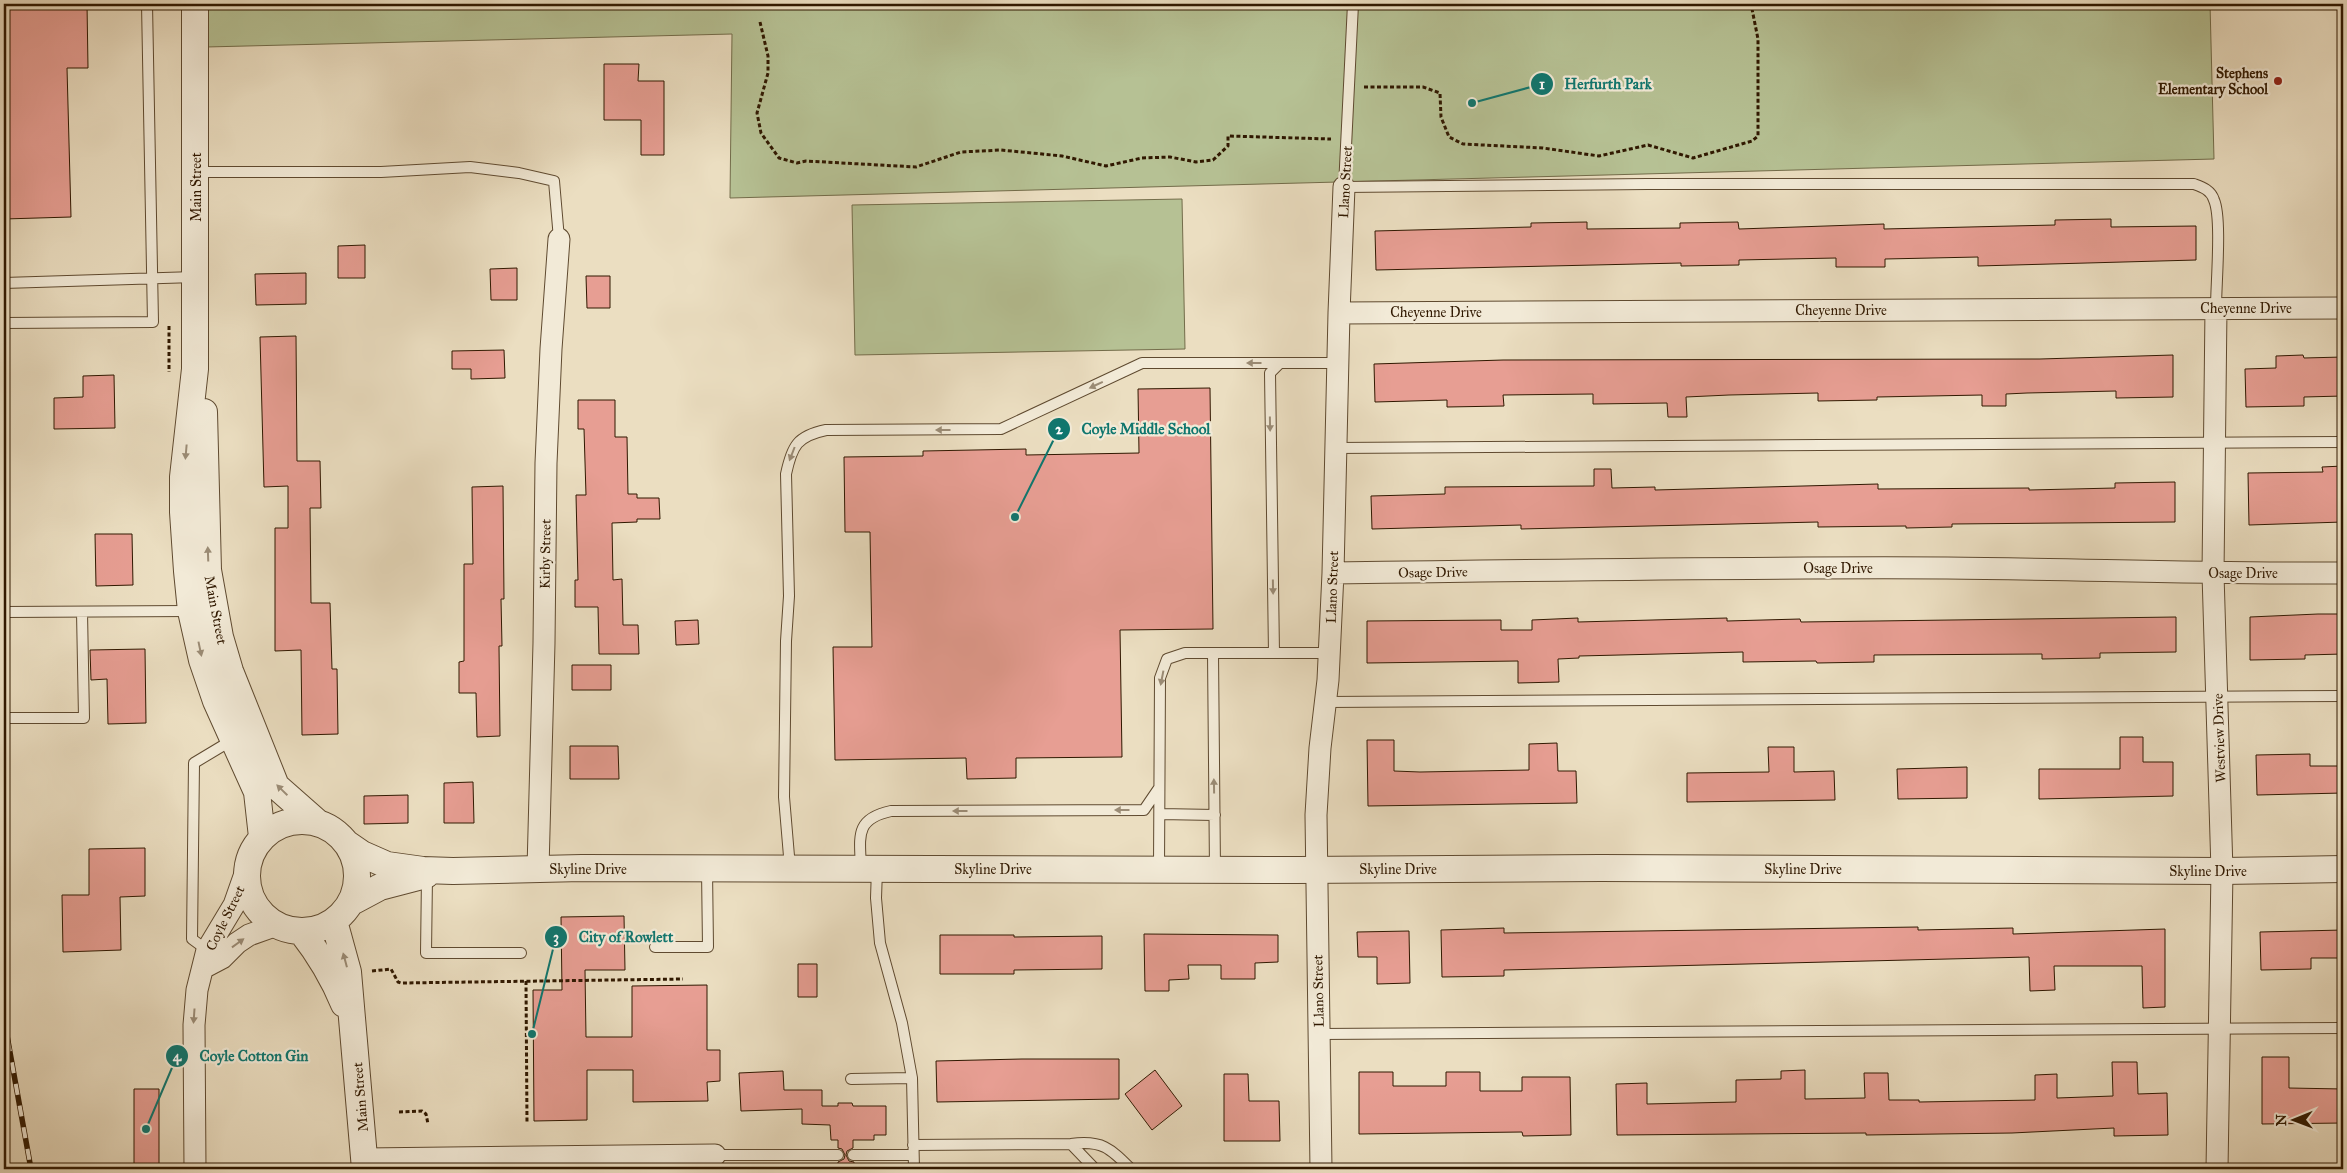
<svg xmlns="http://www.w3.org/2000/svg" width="2347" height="1173" viewBox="0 0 2347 1173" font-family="'IM FELL Great Primer',serif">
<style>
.green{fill:#b6c194;stroke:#736c4a}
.building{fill:#e79e93;stroke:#301800}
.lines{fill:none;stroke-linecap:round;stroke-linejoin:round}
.service-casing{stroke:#5f4a30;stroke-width:12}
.minor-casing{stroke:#5f4a30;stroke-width:23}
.tertiary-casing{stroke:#5f4a30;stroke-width:28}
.path{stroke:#301800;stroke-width:3;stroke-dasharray:4 2.5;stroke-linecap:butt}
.service{stroke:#f2ead7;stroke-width:10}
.minor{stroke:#f2ead7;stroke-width:21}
.tertiary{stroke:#f2ead7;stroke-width:26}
.tram{stroke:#301800;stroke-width:1}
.rail-casing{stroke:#301800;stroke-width:5.5}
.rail{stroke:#f2ead7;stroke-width:4;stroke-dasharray:11;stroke-linecap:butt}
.oneway{fill:#9b8c76}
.poi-dot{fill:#8f2418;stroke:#f2ead7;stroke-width:2}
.labels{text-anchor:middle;stroke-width:4.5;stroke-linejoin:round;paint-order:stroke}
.poi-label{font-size:14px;font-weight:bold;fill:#301800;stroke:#f2ead7;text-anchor:end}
.street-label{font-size:14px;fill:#301800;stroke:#f2ead7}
.leader{fill:none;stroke:#0f766e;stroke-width:2}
.callout-dot{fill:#0f766e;stroke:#f2ead7;stroke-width:2}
.mark-label{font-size:15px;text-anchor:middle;font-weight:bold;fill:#fff}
.callout-label{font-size:15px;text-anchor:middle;font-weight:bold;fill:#0f766e;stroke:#f2ead7;stroke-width:4.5;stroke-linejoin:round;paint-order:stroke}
</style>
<rect width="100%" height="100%" fill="#ebdec1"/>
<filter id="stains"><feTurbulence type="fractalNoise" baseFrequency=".004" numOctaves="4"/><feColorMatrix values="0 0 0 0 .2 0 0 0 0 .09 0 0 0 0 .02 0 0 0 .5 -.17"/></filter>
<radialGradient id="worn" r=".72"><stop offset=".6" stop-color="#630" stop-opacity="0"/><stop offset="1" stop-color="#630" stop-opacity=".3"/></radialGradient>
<path class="green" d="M204 4H2210L2214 159 730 198 732 34 206 47Z
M1182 199 1185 349 855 355 852 205Z"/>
<path class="building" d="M4 4H87L88 68H67L71 217 4 219Z
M604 64H639L638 81H664V155H641V120H604Z
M2111 219V227L2196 226V260L1978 266V257L1885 259V267H1836V258L1739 260V265L1681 266V263L1376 270 1375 231 1531 227V223L1587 222V229L1680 228V223L1738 222 1739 229 1884 224V229L2055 225V220Z
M365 245V278H338V246Z
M517 268V300H491L490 269Z
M306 273V304L256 305 255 274Z
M586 276H610V308H587Z
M296 336 297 461H320L321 508H310L311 603H330L332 669H337L338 734 302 735 301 650 275 651V528H288V486L264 487 260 337Z
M504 350 505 378 471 379V369H452V351Z
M2173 355V397L2116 398V391L2027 393 2006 394V406H1982V395L1877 397V400L1818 401V393L1729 395 1686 397 1687 417H1668L1667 403 1593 404V394L1503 395 1504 406 1447 407V400L1375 402 1374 364 1503 360 2040 359Z
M2303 355 2304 358 2343 357V396L2304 397V406L2246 407 2245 369 2276 368V356Z
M114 375 115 428 54 429V398L83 397V376Z
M1210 388 1213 629 1120 630 1122 757 1016 758V778L967 779 966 758 835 760 833 647H872L870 532H845L844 457 923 456V451L1026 449V455L1139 453 1138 389Z
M578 400H615V437H627L628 494H637V498H659L660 519H637V522L612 523 613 580 622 579 623 625H638L639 654H599L598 607H575V580H578L576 495H586L584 429H578Z
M2343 466V522L2249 525 2248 473 2323 472 2322 467Z
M1594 469H1611L1612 488 1655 487V490L1878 484V489L2029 488V490L2115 488V483L2175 482V522L1952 524V527L1906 528V526L1818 527V522L1521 529V525L1372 529 1371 496 1445 494V487L1594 486Z
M503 486 504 599H501L502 646H499L500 736 477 737 476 693H459V662L464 661V564H473L472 487Z
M95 534H132L133 585 96 586Z
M2318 614H2343V654L2305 655V659L2250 660V617Z
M2176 617V652L2100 653V658L2042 659V654L1874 655V662L1817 663 1816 661 1743 662V652L1579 656V658L1558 659 1559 682 1518 683V661L1367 663V621L1501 620V630H1532V620L1578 618V622L1727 618V621L1800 619 1801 622Z
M698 620 699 644 676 645 675 621Z
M145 649 146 723 108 724 107 679 91 680 90 650Z
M572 665H611V690H572Z
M2120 737H2143V762H2173V796L2039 799V769H2120Z
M1367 740H1394V771L1420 772 1529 770V744L1557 743 1558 771H1576L1577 803 1368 806Z
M570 746H618L619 779H570Z
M1768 747H1794V772L1834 771 1835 800 1687 802V773L1769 772Z
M2310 754V766H2343V793L2257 795 2256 755Z
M1967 767V798L1898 799 1897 769Z
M473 782 474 823H444V783Z
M408 795V823L364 824V796Z
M145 848V896L120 897 121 950 63 952 62 895H89V849Z
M624 916 625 970H585L586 1037H632V986L707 985V1050H720V1081L707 1082 708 1101 633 1102V1070H587V1120L534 1121 533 990H562L561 917Z
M1918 927V930L2013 928V934L2165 929V1007L2143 1008 2142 966H2054L2055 990 2030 991 2029 957 1504 970V976L1442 977 1441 930 1504 928V933Z
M2343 930V958H2311V969L2261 970 2260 932Z
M1409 931 1410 983 1377 984V957H1358L1357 932Z
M1144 934 1278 935V962L1255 963V979H1221V965H1188L1189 979 1169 980V991H1145Z
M940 935H1014V937L1102 936V969L1014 970V974H940Z
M798 964H817V997H798Z
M2262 1057H2289V1088L2343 1089V1123L2262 1124Z
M1022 1059H1119V1099L937 1102 936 1061Z
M2112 1062H2137L2138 1094 2167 1093 2168 1135 2114 1136V1128L2012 1133 1866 1135V1133L1617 1135 1616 1084 1647 1083V1104L1736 1102V1080L1781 1079V1071L1805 1070V1099L1865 1098 1864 1073H1888L1889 1100H1919V1102L2035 1100V1075L2057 1074V1098L2113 1096Z
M1155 1070 1182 1106 1152 1130 1125 1094Z
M783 1071 784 1090H822V1106H838V1103H852L853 1106H886V1135H874V1140H853V1148L847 1151 846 1155 849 1161 854 1162V1169H838V1162L844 1159 845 1155 842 1149 838 1148V1140H831L830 1125 802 1124V1109L741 1111 739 1073Z
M1359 1072H1393V1086H1446V1072H1480V1091H1522V1077H1570L1571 1135 1523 1136 1522 1132 1359 1134Z
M1224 1074H1248L1249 1101H1279L1280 1141H1224Z
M134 1089H159V1169H134Z"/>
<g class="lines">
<defs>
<path id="service" d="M1353 4 1344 187 1647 184H2194C2202 187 2211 190 2214 200 2222 218 2216 284 2216 308
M196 172H381L470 167 519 173 554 181 559 239
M4 283 195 277
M4 323 153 322 147 4
M1336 448 2343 442
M4 612 190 611
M1213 653 1215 870
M1274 653 1270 373 1280 363
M1326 702 2343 696
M4 718H84L82 612
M1160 814 1215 815
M790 868 784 797 786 641 789 596 786 474C792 446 797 436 826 430L1001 429 1142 363H1337
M1159 868 1160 678 1167 659 1185 653H1329
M861 869C860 837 854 819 891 811L1144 810 1159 788
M877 869 876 898 880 943 902 1023 912 1078 914 1169
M427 876 426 953H521
M655 947H708L707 870
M207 950 192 939 194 763 234 739
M1319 1034 2343 1028
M851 1079 912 1078
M1071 1144 1095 1169
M913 1145 1071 1144C1102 1140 1110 1148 1131 1169
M715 1155H838
M853 1155H913"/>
<path id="minor" d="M2216 308 2213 574 2222 871 2217 1169
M1339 313 2343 308
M1333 573C1538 570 1743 567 1947 568 2079 569 2211 574 2343 573
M538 869 544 643 546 463 551 349 559 239
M203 968 222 958 237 943 249 935 277 925
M365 1159 715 1155
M195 1169 194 1025 197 990 207 950 234 905 247 868
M1321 1169 1316 815 1320 748 1328 680 1333 573 1339 313 1344 187"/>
<path id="tertiary" d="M195 4V369L183 477V512L187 571 191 611 202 660 216 701 257 792 262 837
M204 412 208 570 220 637 230 671 276 786 318 823
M247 876a55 55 0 1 1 110 0a55 55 0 1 1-110 0Z
M346 843 362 854 387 865 423 870 453 871 582 868 1297 870 1601 868 2222 871 2343 869
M350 903 380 887 426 875
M334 921 348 972 365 1169
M301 931C319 954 333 977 344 1004"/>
</defs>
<use href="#service" class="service-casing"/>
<use href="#minor" class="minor-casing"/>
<use href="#tertiary" class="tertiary-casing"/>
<path class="path" d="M760 22 768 56V73L757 113 761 133 779 158 797 163 806 161 916 167 961 152 1001 150 1062 156 1106 166 1142 158 1170 157 1196 162 1213 160 1228 146V136L1331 139
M1364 87H1423L1440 93 1441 117 1449 137 1463 144 1543 148 1599 156 1648 145 1693 158 1752 141 1758 136V39L1751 4
M169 326V372
M372 971 391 969 398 982 401 983 683 979
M526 981 527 1123
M399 1112 422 1111 426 1114 428 1124"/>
<use href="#service" class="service"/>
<use href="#minor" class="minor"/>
<use href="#tertiary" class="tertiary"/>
<path class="tram" d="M4 1132 10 1169"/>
<defs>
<path id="rail" d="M4 1019 31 1169"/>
</defs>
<use href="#rail" class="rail-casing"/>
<use href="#rail" class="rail"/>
</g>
<defs><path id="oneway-solid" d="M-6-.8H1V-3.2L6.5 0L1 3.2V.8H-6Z" transform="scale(1.25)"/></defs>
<g class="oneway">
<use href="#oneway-solid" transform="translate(1254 363) rotate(180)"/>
<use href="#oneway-solid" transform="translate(1096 385) rotate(155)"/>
<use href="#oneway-solid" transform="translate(1270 424) rotate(89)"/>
<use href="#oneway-solid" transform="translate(943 430) rotate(-180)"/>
<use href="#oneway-solid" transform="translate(186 452) rotate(95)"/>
<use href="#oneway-solid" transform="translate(792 454) rotate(111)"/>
<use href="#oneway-solid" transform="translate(208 554) rotate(-92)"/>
<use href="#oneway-solid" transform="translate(1273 587) rotate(89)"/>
<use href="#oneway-solid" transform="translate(200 649) rotate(78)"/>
<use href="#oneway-solid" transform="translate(1162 678) rotate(101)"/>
<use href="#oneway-solid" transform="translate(1214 786) rotate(-91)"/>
<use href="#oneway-solid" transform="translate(282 790) rotate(-136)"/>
<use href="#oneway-solid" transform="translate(1122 810) rotate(180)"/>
<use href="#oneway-solid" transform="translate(960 811) rotate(180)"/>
<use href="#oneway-solid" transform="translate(238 943) rotate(-36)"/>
<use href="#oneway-solid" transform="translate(345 960) rotate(-105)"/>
<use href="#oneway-solid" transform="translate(194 1016) rotate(94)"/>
</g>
<circle class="poi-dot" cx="2278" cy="81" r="5"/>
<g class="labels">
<g class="poi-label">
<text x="2268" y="78">Stephens<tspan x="2268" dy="16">Elementary School</tspan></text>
</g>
<g class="street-label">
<text transform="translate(1345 182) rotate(-87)" y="5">Llano Street</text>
<text transform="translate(196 187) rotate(-90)" y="5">Main Street</text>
<text x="2246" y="313">Cheyenne Drive</text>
<text x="1841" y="315">Cheyenne Drive</text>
<text x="1436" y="317">Cheyenne Drive</text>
<text transform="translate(545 554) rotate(-89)" y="5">Kirby Street</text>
<text x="1838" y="573">Osage Drive</text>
<text transform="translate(1433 572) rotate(-1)" y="5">Osage Drive</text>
<text x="2243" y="578">Osage Drive</text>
<text transform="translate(1332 587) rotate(-88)" y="5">Llano Street</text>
<text transform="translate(216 610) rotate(79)" y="5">Main Street</text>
<text transform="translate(2219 738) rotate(-92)" y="5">Westview Drive</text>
<text x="588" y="874">Skyline Drive</text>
<text x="993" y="874">Skyline Drive</text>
<text x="1398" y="874">Skyline Drive</text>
<text x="1803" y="874">Skyline Drive</text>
<text x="2208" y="876">Skyline Drive</text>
<text transform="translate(225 918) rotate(-64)" y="5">Coyle Street</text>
<text transform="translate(1318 991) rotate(-91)" y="5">Llano Street</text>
<text transform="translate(360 1097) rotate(-95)" y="5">Main Street</text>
</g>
</g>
<path class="leader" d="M1472 103L1542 84M1015 517L1059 429M532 1034L556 937M146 1129L177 1056"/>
<g class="callout-dot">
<circle cx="1472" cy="103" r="5"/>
<circle cx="1015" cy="517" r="5"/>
<circle cx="532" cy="1034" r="5"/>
<circle cx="146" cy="1129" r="5"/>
<circle cx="1542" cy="84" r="12"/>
<circle cx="1059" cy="429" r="12"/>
<circle cx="556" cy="937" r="12"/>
<circle cx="177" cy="1056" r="12"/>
</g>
<g class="mark-label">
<text x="1542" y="89">1</text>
<text x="1059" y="434">2</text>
<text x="556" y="942">3</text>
<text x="177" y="1061">4</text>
</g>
<g class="callout-label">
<text x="1608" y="89">Herfurth Park</text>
<text x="1146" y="434">Coyle Middle School</text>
<text x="626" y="942">City of Rowlett</text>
<text x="254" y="1061">Coyle Cotton Gin</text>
</g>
<rect width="2347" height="1173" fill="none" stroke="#ebdec1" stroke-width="20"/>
<rect x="5" y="5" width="2337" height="1163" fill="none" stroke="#301800" stroke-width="2.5"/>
<rect x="10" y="10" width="2327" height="1153" fill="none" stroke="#301800"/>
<g transform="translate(2294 1120) rotate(269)" stroke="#f2ead7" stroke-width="4" paint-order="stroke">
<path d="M0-4L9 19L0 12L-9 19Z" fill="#301800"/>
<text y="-8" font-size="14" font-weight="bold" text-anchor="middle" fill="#301800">N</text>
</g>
<rect width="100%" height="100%" filter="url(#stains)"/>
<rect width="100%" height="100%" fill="url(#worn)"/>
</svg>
